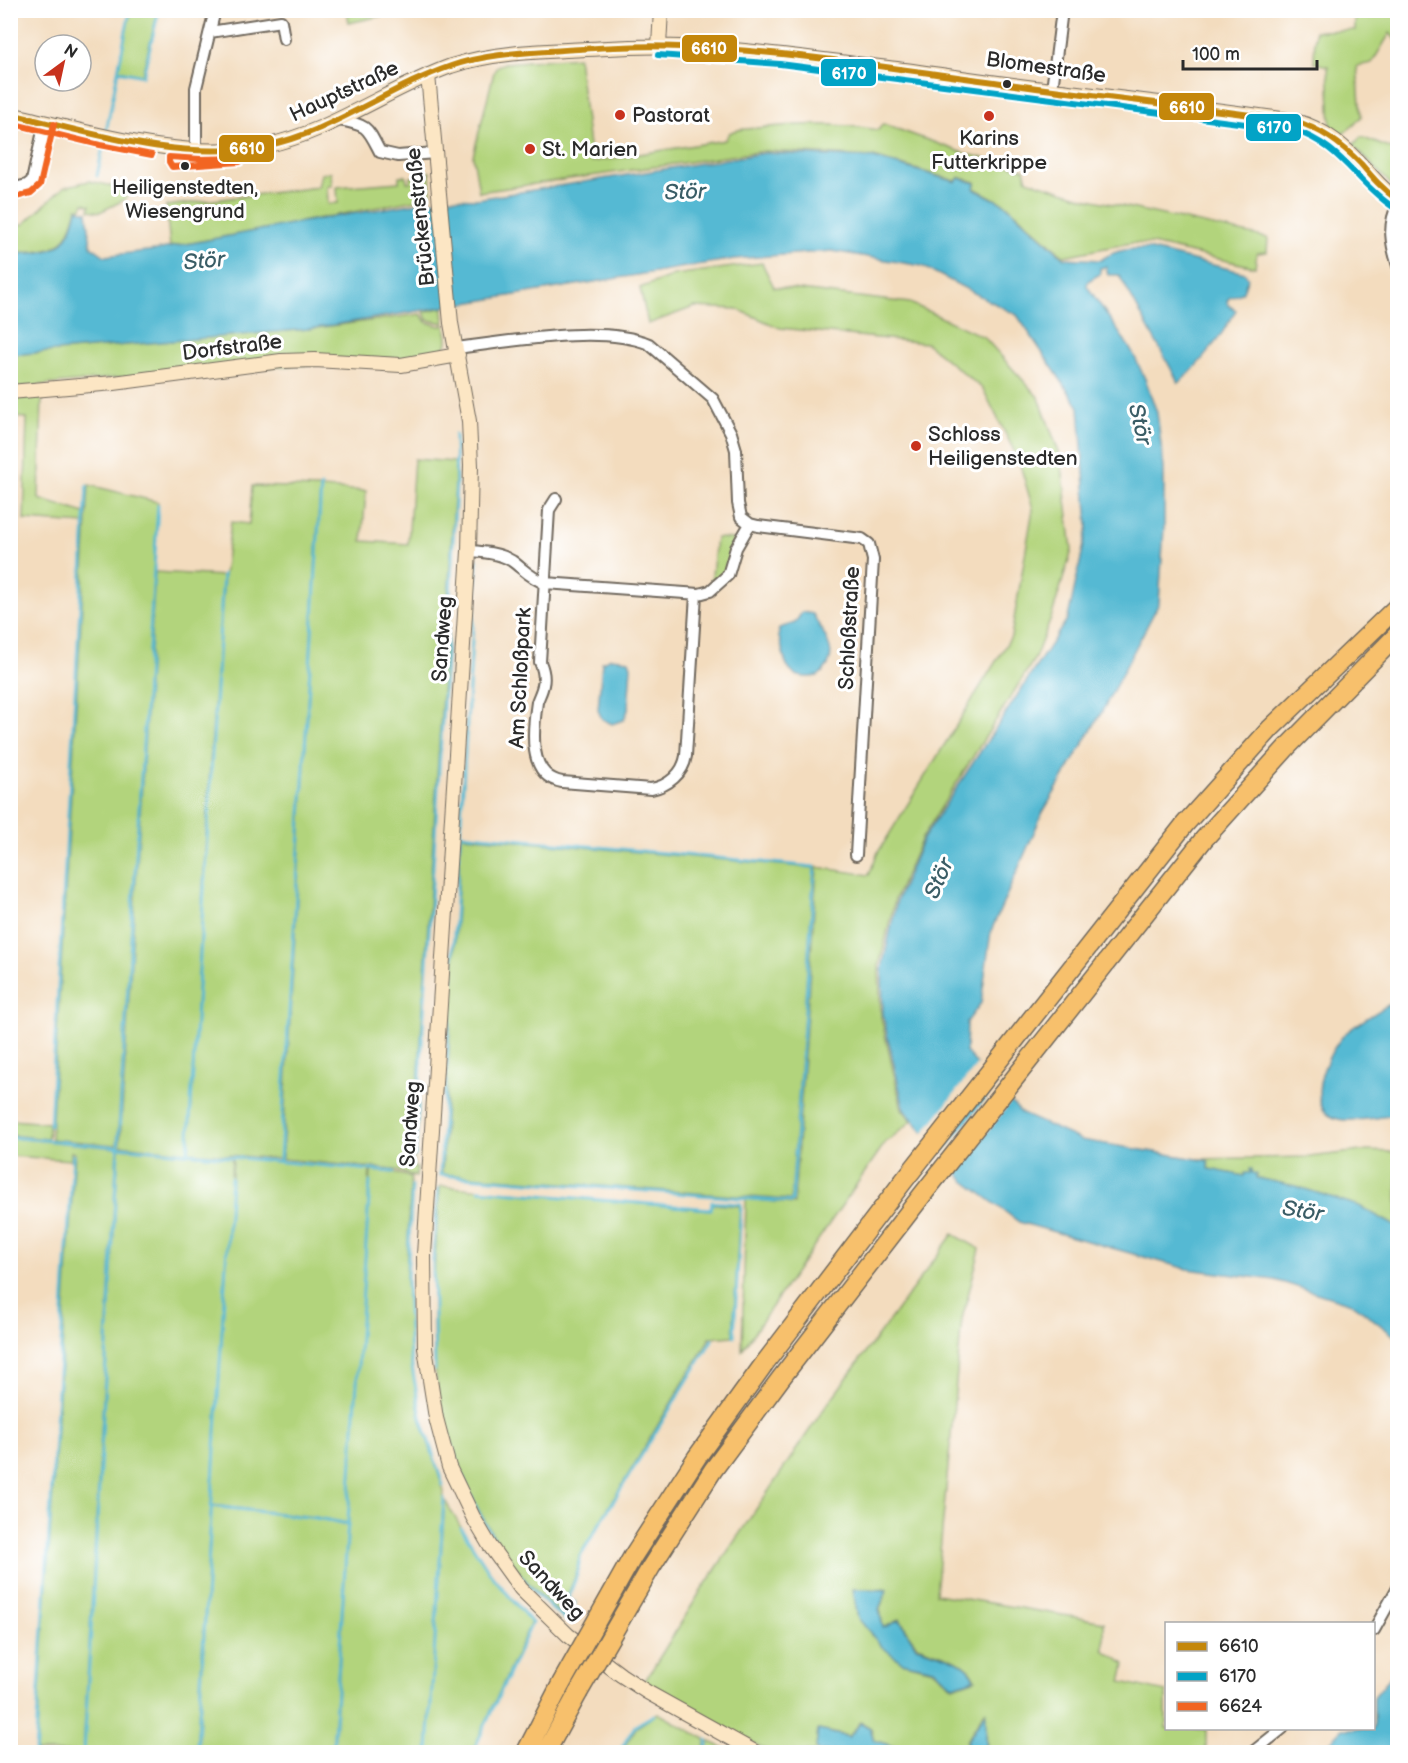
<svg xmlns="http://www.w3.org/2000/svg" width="1408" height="1763" viewBox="0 0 1408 1763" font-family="'Balsamiq Sans',sans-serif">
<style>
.green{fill:#b2d47c;stroke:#6e8054;stroke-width:1.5;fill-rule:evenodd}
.water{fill:#55b9d3;stroke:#40727f;stroke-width:1.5}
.pier{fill:#f3dcbe}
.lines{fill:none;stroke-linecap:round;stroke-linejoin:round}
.stream{stroke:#55b9d3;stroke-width:3}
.street-casing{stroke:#71695e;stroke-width:14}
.secondary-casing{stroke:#71695e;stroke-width:16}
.highway-casing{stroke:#71695e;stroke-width:21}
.street{stroke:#fff;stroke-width:10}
.secondary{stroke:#fce6c4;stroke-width:14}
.highway{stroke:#f7c06c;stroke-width:18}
.highway-bridge-casing{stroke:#71695e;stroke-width:21;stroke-linecap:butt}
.highway-bridge{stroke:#f7c06c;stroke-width:18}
.bus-1-casing{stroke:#fff;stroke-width:10}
.bus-2-casing{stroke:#fff;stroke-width:10}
.bus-3-casing{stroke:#fff;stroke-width:10}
.bus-1{stroke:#c4870b;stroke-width:6}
.bus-2{stroke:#02a3c6;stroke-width:6}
.bus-3{stroke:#f26522;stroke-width:6}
.bus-dot{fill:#2b2b2b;stroke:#fff;stroke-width:2}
.poi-dot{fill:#c8321e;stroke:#fff;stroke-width:2}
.labels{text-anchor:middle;stroke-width:6;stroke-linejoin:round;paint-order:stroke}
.bus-label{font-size:20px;fill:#2b2b2b;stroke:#fff}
.street-label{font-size:21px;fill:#2b2b2b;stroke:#fff}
.poi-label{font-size:21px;fill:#2b2b2b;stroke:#fff;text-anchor:start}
.water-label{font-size:22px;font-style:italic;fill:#3a5d66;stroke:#fff}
.line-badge{stroke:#fff;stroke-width:2}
.badge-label{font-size:16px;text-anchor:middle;font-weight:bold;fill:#fff}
</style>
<rect width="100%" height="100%" fill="#fff"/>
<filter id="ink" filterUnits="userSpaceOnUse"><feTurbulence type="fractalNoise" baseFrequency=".0167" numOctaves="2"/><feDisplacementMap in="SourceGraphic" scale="12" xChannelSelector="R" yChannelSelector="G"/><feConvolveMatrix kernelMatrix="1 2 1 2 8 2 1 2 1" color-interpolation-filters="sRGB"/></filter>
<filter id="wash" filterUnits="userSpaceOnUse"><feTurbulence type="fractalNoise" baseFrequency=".008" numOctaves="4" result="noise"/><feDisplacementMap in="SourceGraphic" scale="24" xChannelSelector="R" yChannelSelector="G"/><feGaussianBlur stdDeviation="1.35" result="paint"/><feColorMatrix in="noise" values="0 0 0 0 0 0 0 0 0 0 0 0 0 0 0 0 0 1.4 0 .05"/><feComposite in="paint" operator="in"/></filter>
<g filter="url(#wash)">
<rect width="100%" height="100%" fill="#f3dcbe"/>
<path class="green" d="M347 10H404V11L349 23Z
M131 11H158L142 75 118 70Z
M1355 11H1397V42L1390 33 1372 63 1357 66 1361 117 1354 125 1341 135 1331 129 1328 66 1314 63 1315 31 1355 30Z
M578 57 591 162 725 140 729 133 736 130C785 125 829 121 878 130L883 124 964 153 1024 169 1027 180 1085 198 1268 238 1267 252 1257 253 1255 267 1152 244 1131 243 1064 256 1007 205 974 188 976 182 959 177 956 181 874 157 765 151 479 192 473 156 494 72 497 66 505 63Z
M1361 137 1397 151V191L1353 145Z
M331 172 332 186H327L328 204 338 203 337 187 399 182V176H406L407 182H410L411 177H416L419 173 430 172 431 197 170 247 166 206 318 187 321 174Z
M89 181 127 189 126 199 100 212 89 210 90 205 84 203 82 208H77C66 253 53 251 11 253V226L24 224 64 187Z
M762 263 774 287 910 303 984 337 1039 398 1061 458 1072 550 1052 615 1035 658 922 838 895 899 879 967 881 1017 902 1109 912 1121 885 1143 742 1350 746 1199 794 1204 817 867 869 875 877 854 1011 637 1033 509 1019 461 983 389 926 343 780 328 737 309 694 307 648 324 640 288 674 275Z
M443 307 444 323 427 320 424 312Z
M421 314 426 322 440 326 445 325C449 345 449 347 431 357L146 375 11 388 10 355 308 329Z
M42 397 39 499 85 513V524L24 520 27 418 11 417 10 398Z
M414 459 455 462V483L413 1167 417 1168 416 1177 395 1170 282 1159 321 488 366 491 362 541 408 544Z
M89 485 158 502 117 1145 51 1139Z
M252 486 320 488 280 1159 189 1152 211 764 224 576 231 522 249 524Z
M716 538 734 539 726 572 711 585Z
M155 572 223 576 210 763 188 1152 120 1145Z
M461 836 814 868 791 1200 442 1174Z
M11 1120 49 1123 48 1139 11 1135Z
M11 1138 117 1148 83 1752H36L75 1153 71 1152V1160L11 1156Z
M119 1148 232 1158 196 1752H84Z
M1361 1151 1397 1152V1227L1359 1206 1295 1186 1256 1178 1250 1173 1244 1176 1209 1169V1161L1192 1159 1310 1157Z
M233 1158 370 1170 348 1523 316 1517 212 1505Z
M371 1171 394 1173 411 1177 406 1276 410 1354 420 1417 444 1491 427 1752H334Z
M440 1186 711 1210 713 1204 740 1206 733 1336 710 1338 580 1555 576 1574 567 1597 573 1603 565 1617C500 1568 448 1467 437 1387 429 1323 435 1251 440 1186Z
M953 1234 980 1249 962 1319 936 1594 1104 1622V1650L1125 1664 1121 1682 1166 1692V1728L1206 1729V1752H993L987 1746 985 1711 966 1741 965 1752H898L899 1748 874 1740 871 1728 861 1722 849 1736 818 1730 816 1748 817 1752H770L643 1684 699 1594 821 1413ZM853 1589H887L880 1608 883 1628 900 1619 917 1646C939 1654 965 1658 976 1679L953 1687 933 1670 902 1662 881 1646 858 1618Z
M445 1500C470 1544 496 1585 531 1622L472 1752H428Z
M212 1507 315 1518 348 1525 332 1752H198Z
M658 1713 705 1739 704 1752H621L636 1728Z
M708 1741 733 1752H708Z"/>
<path class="water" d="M765 153 874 158 956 182 959 178 975 183 974 189 1006 205 1064 258 1101 260C1114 250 1131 248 1148 249L1245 273 1248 279 1242 293 1229 298 1227 301 1229 306 1236 310C1220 339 1203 361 1179 383L1119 275H1108L1106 267 1100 268V274L1088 281 1087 286 1132 351 1146 381 1157 413 1164 468V528L1159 603 1103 710 1043 812 991 931 981 1003 967 1022 966 1052 1022 1114 1081 1140 1209 1161V1169L1244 1176 1245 1173H1250V1169H1252V1173L1256 1174V1178L1295 1186 1359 1206 1397 1227V1338L1355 1305 1275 1280 1187 1269 1019 1222 963 1180 904 1109 883 1016 882 968 897 900 923 839 1068 618 1088 526 1079 407 1017 315 922 266 832 251 734 259 309 329 11 355 10 254C51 252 68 254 77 209L87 212 91 246 105 256 156 250 296 223 449 198 477 199Z
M802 612 813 614C824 636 844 656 818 676 795 680 787 673 783 652 781 643 777 638 779 628L795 623Z
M611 658 629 660 631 666 628 710 624 720 612 724 602 719 598 710 602 662Z
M1397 999V1115C1381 1117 1363 1121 1346 1120 1297 1118 1326 1051 1347 1032 1362 1020 1381 1010 1397 999Z
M853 1589 887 1590 879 1609 883 1628 900 1620 916 1647C937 1654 965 1658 975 1679L953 1686 934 1669 902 1662 881 1646 858 1618Z
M1397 1668V1752H1320L1343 1729 1374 1728V1697Z
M986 1712V1747L992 1752H966L967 1741Z
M861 1723 870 1728 874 1740 899 1749 897 1752H818L816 1748 818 1730 849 1737Z"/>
<path class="pier" d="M979 1062 994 1079 936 1153 922 1135Z
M998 1083 1013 1099 954 1174 940 1157Z"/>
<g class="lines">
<path class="stream" d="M118 71 143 76 159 10
M106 132 130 10
M97 176 104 142
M460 834 815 867 792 1202 440 1175Z
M460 834 477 560
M50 1126 87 486
M10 1137 394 1172
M188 1153 223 574
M415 1156 452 561 456 484 455 435
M280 1160 321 486
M412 1186 407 1277 410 1355 421 1417 443 1485
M479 1190 711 1209 712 1202 741 1204 734 1336
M435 1370 433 1262 438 1189
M441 1409C461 1490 499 1567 565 1620L575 1603 568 1598 577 1575 580 1556 712 1340
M211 1506 316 1518 349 1524
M461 1528 490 1573 532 1623 473 1752
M35 1752 73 1155
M84 1752 118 1147 158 505
M197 1752 231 1178
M333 1752 370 1182
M428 1752 444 1498
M619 1752 635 1726 654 1715
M706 1752 707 1740"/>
</g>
</g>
<g filter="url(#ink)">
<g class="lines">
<defs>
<path id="street" d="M210 32 281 21 284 39
M1052 90 1062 10
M339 120C368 125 367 127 380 152L398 156 435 153
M196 150V88L215 10
M10 189 27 185 32 181 45 122
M1398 204C1387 226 1391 244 1398 266
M456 348C508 342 601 324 649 344L713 399 731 433 736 450 738 503 741 517 750 524 758 526 862 539 869 544 873 560 856 855
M556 499 549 510 540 662C543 669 545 677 543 685 542 691 539 696 537 702 533 729 527 776 562 782L651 789C668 786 683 774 686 756L696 594
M469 551C483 552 500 553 512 561 523 569 532 579 545 583L699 594 710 591 728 575 736 548 750 524
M1374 1630 1398 1587
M1253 1752 1283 1728"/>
<path id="secondary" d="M659 46 661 10
M428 75 451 323 469 421 471 466 469 551 424 1255 425 1348 436 1418 449 1467 473 1517 490 1546 521 1589 568 1635 621 1675 647 1692 755 1752
M10 114C89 132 183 162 264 146 332 132 387 89 451 66 499 50 557 51 608 48 704 41 801 58 897 69 949 76 1001 84 1053 90 1134 100 1215 109 1295 121 1326 129 1346 148 1367 171 1377 182 1385 192 1398 200
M10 392 114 383 281 361 315 360 401 365 458 355"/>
<path id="highway" d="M764 1364 902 1183 1185 824 1270 729 1398 606
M526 1752 561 1684
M546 1752 578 1693"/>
</defs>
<use href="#street" class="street-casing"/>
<use href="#secondary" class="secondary-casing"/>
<use href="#highway" class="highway-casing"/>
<use href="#street" class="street"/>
<use href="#secondary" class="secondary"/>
<use href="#highway" class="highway"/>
<defs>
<path id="highway-bridge" d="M561 1684 633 1556 697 1457 764 1364
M578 1693 651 1567 713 1470 781 1378 923 1194 1204 839 1287 747 1398 634"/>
</defs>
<use href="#highway-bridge" class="highway-bridge-casing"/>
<use href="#highway-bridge" class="highway-bridge"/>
<defs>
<path id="bus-1" d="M10 114C92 133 179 162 264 146 331 133 387 88 451 66 482 55 516 53 548 51 592 48 636 45 680 47 787 50 895 69 1001 83 1099 97 1197 107 1295 121 1321 129 1342 144 1361 164 1372 177 1383 190 1398 200"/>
<path id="bus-2" d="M658 55 780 64 1293 130C1342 145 1355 182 1393 207"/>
<path id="bus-3" d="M10 123 100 145 152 155
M169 157 200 159 241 158 242 160 240 162 172 167 169 162Z
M12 198 31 193 40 185 54 124"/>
</defs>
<use href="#bus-1" class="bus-1-casing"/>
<use href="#bus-2" class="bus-2-casing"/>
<use href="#bus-3" class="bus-3-casing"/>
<use href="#bus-1" class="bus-1"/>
<use href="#bus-2" class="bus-2"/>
<use href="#bus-3" class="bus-3"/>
</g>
</g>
<g class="bus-dot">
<circle cx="1007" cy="84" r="5"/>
<circle cx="185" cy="166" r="5"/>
</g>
<g class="poi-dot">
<circle cx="620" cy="115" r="6"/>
<circle cx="989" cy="116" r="6"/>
<circle cx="530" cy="149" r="6"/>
<circle cx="916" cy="446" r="6"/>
</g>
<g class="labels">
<g class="bus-label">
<text x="185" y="194">Heiligenstedten,<tspan x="185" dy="24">Wiesengrund</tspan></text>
</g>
<g class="street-label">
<text transform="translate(1046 67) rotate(8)" y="7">Blomestraße</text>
<text transform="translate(344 91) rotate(-25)" y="7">Hauptstraße</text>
<text transform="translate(420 217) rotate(-96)" y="7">Brückenstraße</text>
<text transform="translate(232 347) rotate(-7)" y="7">Dorfstraße</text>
<text transform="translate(849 628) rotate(-87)" y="7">Schloßstraße</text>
<text transform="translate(442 639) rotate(-86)" y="7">Sandweg</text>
<text transform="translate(520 678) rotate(-87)" y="7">Am Schloßpark</text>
<text transform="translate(410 1124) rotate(-86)" y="7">Sandweg</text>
<text transform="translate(552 1585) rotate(47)" y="7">Sandweg</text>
</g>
<g class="poi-label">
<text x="632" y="122">Pastorat</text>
<text x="989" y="145" text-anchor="middle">Karins<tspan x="989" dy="24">Futterkrippe</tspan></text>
<text x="542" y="156">St. Marien</text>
<text x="928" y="441">Schloss<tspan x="928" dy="24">Heiligenstedten</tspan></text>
</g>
<g class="water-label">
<text transform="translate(685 191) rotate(-2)" y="8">Stör</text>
<text transform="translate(204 260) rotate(-5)" y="8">Stör</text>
<text transform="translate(1141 424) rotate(77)" y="8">Stör</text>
<text transform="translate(938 878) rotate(-66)" y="8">Stör</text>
<text transform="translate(1303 1210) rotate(9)" y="8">Stör</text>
</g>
</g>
<g class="line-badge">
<rect x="681" y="34" width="57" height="29" rx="6" fill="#c4870b"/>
<rect x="820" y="58" width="57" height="29" rx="6" fill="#02a3c6"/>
<rect x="1158" y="92" width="57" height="29" rx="6" fill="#c4870b"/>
<rect x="1245" y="113" width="57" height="29" rx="6" fill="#02a3c6"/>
<rect x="218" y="134" width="57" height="29" rx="6" fill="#c4870b"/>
</g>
<g class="badge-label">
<text x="709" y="54">6610</text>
<text x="849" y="79">6170</text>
<text x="1187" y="113">6610</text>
<text x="1274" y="133">6170</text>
<text x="247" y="154">6610</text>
</g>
<rect width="1408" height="1763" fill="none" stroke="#fff" stroke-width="36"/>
<rect x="1165" y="1622" width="210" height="108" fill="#ffffff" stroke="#aaaaaa" stroke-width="1.5"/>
<rect x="1177" y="1642" width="30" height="9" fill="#c4870b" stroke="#aaaaaa" stroke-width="1.5"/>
<text x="1219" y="1652" font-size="18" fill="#2b2b2b">6610</text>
<rect x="1177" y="1672" width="30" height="9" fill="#02a3c6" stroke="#aaaaaa" stroke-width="1.5"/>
<text x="1219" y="1682" font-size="18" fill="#2b2b2b">6170</text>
<rect x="1177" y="1702" width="30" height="9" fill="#f26522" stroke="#aaaaaa" stroke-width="1.5"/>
<text x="1219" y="1712" font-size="18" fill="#2b2b2b">6624</text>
<g transform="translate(63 63) rotate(33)"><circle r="28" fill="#ffffff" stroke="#aaaaaa" stroke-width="1.5"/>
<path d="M0-4.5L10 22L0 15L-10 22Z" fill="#c8321e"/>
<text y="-9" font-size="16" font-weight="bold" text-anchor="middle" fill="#2b2b2b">N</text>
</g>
<path d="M1183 60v9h134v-9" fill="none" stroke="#2b2b2b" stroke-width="3"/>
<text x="1192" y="60" font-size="18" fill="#2b2b2b" stroke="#ffffff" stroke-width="4.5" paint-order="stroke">100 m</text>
</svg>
